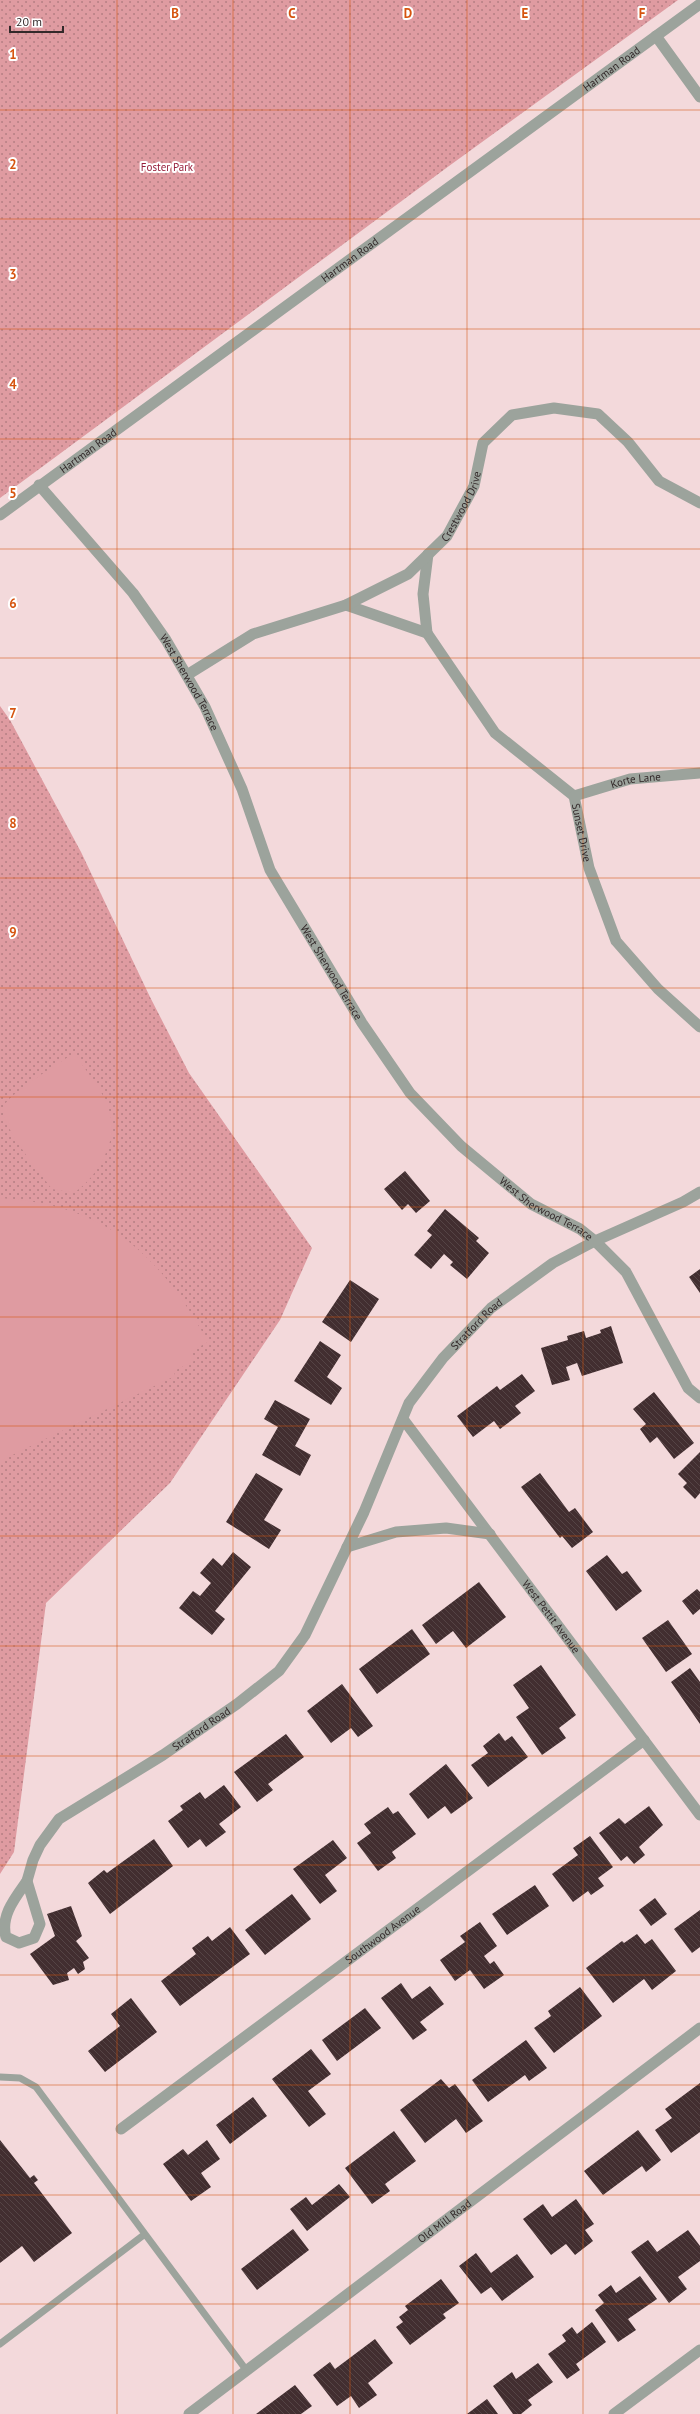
<svg xmlns="http://www.w3.org/2000/svg" width="700" height="2414" viewBox="0 0 700 2414" font-family="'PT Sans',sans-serif">
<style>
.park{fill:url(#park-dots)}
.pitch{fill:#df9ba1}
.building{fill:url(#building-back-hatch)}
.lines{fill:none;stroke-linecap:round;stroke-linejoin:round}
.service{stroke:#9ca39c;stroke-width:7}
.minor{stroke:#9ca39c;stroke-width:11}
.grid{fill:none;stroke:#d6540f;stroke-width:1;stroke-opacity:0.55}
.labels{text-anchor:middle;stroke-width:4;stroke-linejoin:round;paint-order:stroke}
.street-label{font-size:11px;fill:#33292a;stroke:#fff}
.park-label{font-size:11px;fill:#971f3b;stroke:#fff}
.grid-label{font-size:13px;text-anchor:middle;font-weight:bold;fill:#d6540f;stroke:#fff;stroke-width:4;stroke-linejoin:round;paint-order:stroke}
</style>
<defs>
<pattern id="park-dots" width="8" height="8" patternUnits="userSpaceOnUse"><rect width="8" height="8" fill="#df9ba1"/><path d="M2 2h.1M6 6h.1" fill="none" stroke="#b57e83" stroke-width="1.8" stroke-linecap="round"/></pattern>
<pattern id="building-back-hatch" width="6" height="6" patternUnits="userSpaceOnUse"><rect width="6" height="6" fill="#422e30"/><path d="M-1 5l2 2M0 0l6 6M5-1l2 2" fill="none" stroke="#554445"/></pattern>
</defs>
<rect width="100%" height="100%" fill="#f3d9db"/>
<path class="park" d="M0 0H678L449 166 0 498Z
M0 706 10 720 81 852 150 997 189 1073 312 1248 280 1320 170 1483 46 1603 14 1852 0 1874Z"/>
<path class="pitch" d="M74 1053C97 1087 125 1113 105 1155 98 1170 88 1183 74 1193L52 1189C41 1174 0 1125 3 1108 7 1094 60 1063 74 1053Z
M0 1198C106 1205 159 1253 208 1342L190 1352 194 1361 174 1371 175 1376 0 1461Z"/>
<path class="building" d="M405 1171 430 1201 416 1213 408 1204 402 1210 384 1189Z
M445 1209 479 1238 476 1241 489 1253 467 1279 450 1265 453 1262 444 1254 431 1269 414 1255 432 1235 427 1231Z
M700 1269V1293L689 1277Z
M350 1280 379 1299 351 1342 322 1322Z
M611 1326 623 1363 582 1376 577 1363 566 1367 570 1380 552 1385 541 1348 568 1340 567 1336 584 1331 586 1338 601 1333 600 1330Z
M320 1341 341 1355 327 1377 342 1388 331 1405 294 1381Z
M522 1374 535 1391 515 1406 521 1413 500 1429 494 1421 473 1437 457 1416 497 1386 500 1390Z
M654 1392 694 1443 674 1459 657 1437 650 1443 640 1429 646 1424 633 1409Z
M275 1400 310 1419 295 1446 311 1455 300 1476 262 1455 278 1427 264 1419Z
M700 1452V1493L695 1499 683 1487 687 1483 678 1474Z
M256 1473 283 1489 264 1520 281 1530 269 1549 226 1522Z
M540 1473 569 1512 575 1508 593 1532 572 1548 562 1536 560 1538 521 1487Z
M233 1552 251 1567 215 1611 225 1619 212 1635 179 1608 193 1591 200 1596 211 1583 200 1573 213 1558 222 1566Z
M607 1555 622 1574 627 1571 642 1591 616 1611 586 1571Z
M479 1582 506 1617 466 1648 453 1631 436 1644 422 1625Z
M697 1589 700 1592V1609L693 1615 682 1601Z
M668 1620 692 1654 666 1672 642 1638Z
M412 1629 430 1654 377 1694 359 1669Z
M541 1665 576 1715 559 1728 566 1738 542 1755 516 1717 529 1708 513 1685Z
M690 1668 700 1682V1724L671 1682Z
M342 1684 373 1726 358 1737 351 1728 331 1743 307 1711Z
M499 1733 505 1741 512 1736 528 1757 488 1787 471 1765 488 1753 483 1746Z
M286 1734 304 1757 268 1784 273 1790 257 1802 234 1772Z
M446 1764 473 1798 451 1814 445 1806 428 1819 409 1794Z
M224 1785 241 1807 219 1824 226 1832 206 1847 200 1839 188 1848 168 1821 183 1810 180 1806 200 1792 205 1799Z
M649 1806 663 1825 639 1847 645 1855 634 1864 627 1856 621 1861 599 1833 619 1818 625 1824Z
M388 1807 393 1814 398 1811 416 1834 392 1852 396 1858 378 1871 357 1843 371 1833 364 1824Z
M590 1836 613 1867 598 1878 604 1886 591 1895 588 1891 573 1902 552 1874 578 1855 573 1848Z
M154 1839 173 1866 110 1914 88 1883 104 1870 107 1873Z
M333 1840 347 1858 325 1875 337 1891 320 1904 293 1869Z
M535 1885 549 1906 507 1935 492 1914Z
M292 1894 311 1919 265 1955 245 1930Z
M655 1898 667 1914 651 1926 639 1910Z
M71 1906 82 1936 76 1941 89 1958 83 1962 85 1969 78 1974 74 1968 67 1973 69 1980 53 1985 30 1954 55 1936 47 1914Z
M700 1910V1947L692 1953 674 1929Z
M480 1922 497 1946 484 1956 490 1964 494 1961 504 1975 484 1989 470 1970 455 1981 440 1960 465 1942 460 1936Z
M230 1927 250 1954 180 2006 161 1981 196 1954 192 1948 208 1936 212 1941Z
M637 1934 645 1944 652 1939 676 1971 652 1990 644 1979 613 2003 586 1968 622 1941 624 1943Z
M401 1983 412 1999 430 1986 444 2004 420 2022 427 2030 413 2040 381 1998Z
M580 1987 602 2016 554 2053 534 2028 551 2016 548 2011Z
M131 1998 157 2032 105 2072 88 2051 120 2026 111 2014Z
M365 2008 381 2028 337 2061 322 2040Z
M526 2040 547 2068 529 2081 525 2075 488 2102 472 2080Z
M311 2049 331 2074 308 2091 326 2114 309 2127 272 2079Z
M441 2079 449 2088 455 2084 483 2121 466 2133 456 2119 425 2143 400 2110Z
M700 2083V2132L671 2153 655 2130 672 2118 665 2109Z
M253 2097 267 2116 230 2144 216 2125Z
M638 2130 661 2160 646 2172 642 2166 603 2195 584 2171Z
M394 2131 416 2161 385 2184 390 2191 372 2204 345 2168Z
M0 2140 30 2178 34 2175 38 2180 34 2183 72 2233 34 2262 22 2246 0 2263Z
M207 2140 220 2159 201 2173 211 2187 191 2201 163 2164 183 2149 188 2155Z
M339 2184 350 2197 307 2231 290 2209 306 2197 312 2205Z
M576 2199 594 2224 585 2230 593 2241 575 2255 566 2244 551 2255 523 2219 543 2204 552 2217Z
M293 2229 309 2250 257 2290 241 2269Z
M688 2230 700 2246V2261L678 2277 687 2289 669 2303 631 2252 648 2240 657 2252Z
M476 2253 491 2273 517 2254 534 2277 502 2301 491 2287 481 2294 459 2266Z
M640 2276 657 2299 628 2319 636 2330 618 2342 595 2310 604 2303 598 2295 611 2285 616 2293Z
M441 2279 459 2303 443 2314 446 2318 410 2345 396 2327 403 2322 399 2317 408 2310 405 2306Z
M592 2322 606 2342 576 2364 580 2370 567 2379 548 2354 566 2341 562 2335 572 2327 577 2334Z
M375 2339 393 2363 368 2383 377 2395 359 2408 351 2396 337 2406 313 2375 330 2362 335 2369Z
M538 2363 553 2382 528 2400 532 2405 521 2414H513L493 2386 512 2372 516 2379Z
M295 2385 312 2406 301 2414H256Z
M487 2399 498 2414H467Z"/>
<g class="lines">
<path class="service" d="M0 2077 20 2078 36 2087 145 2234
M0 2344 145 2234 247 2371"/>
<g class="minor">
<path d="M656 36 700 97"/>
<path id="s1" d="M39 485 133 593 166 640 205 707 242 789 270 870 362 1023 410 1093 461 1146 531 1204 580 1229 595 1241 626 1272 688 1388 700 1398"/>
<path id="s2" d="M0 515 700 4"/>
<path id="s3" d="M346 605 427 633 495 733 574 796 589 868 616 941 658 989 700 1027"/>
<path d="M427 633 423 594 428 554"/>
<path id="s4" d="M187 675 253 634 346 605 408 574 447 536 474 486 483 443 512 415 554 408 598 414 628 442 659 481 700 503"/>
<path id="s5" d="M574 796 630 779 700 773"/>
<path id="s6" d="M403 1419 700 1815"/>
<path d="M347 1547 396 1532 446 1528 490 1534"/>
<path id="s7" d="M27 1881 33 1860 40 1845 59 1819 163 1755 237 1704 279 1671 305 1635 364 1512 409 1403 443 1358 491 1308 553 1263 595 1241 683 1202 700 1192"/>
<path d="M27 1881 40 1924 34 1938 19 1943 6 1937C0 1916 15 1898 27 1881Z"/>
<path id="s8" d="M121 2129 644 1740"/>
<path id="s9" d="M189 2414 700 2028"/>
<path d="M614 2414 700 2350"/>
</g>
</g>
<path class="grid" d="M117 0V2414M233 0V2414M350 0V2414M467 0V2414M583 0V2414M0 110H700M0 219H700M0 329H700M0 439H700M0 549H700M0 658H700M0 768H700M0 878H700M0 988H700M0 1097H700M0 1207H700M0 1317H700M0 1426H700M0 1536H700M0 1646H700M0 1756H700M0 1865H700M0 1975H700M0 2085H700M0 2195H700M0 2304H700"/>
<g class="labels">
<g class="street-label">
<text dy="4" stroke="none"><textPath href="#s2" startOffset="757">Hartman Road</textPath></text>
<text dy="4" stroke="none"><textPath href="#s2" startOffset="433">Hartman Road</textPath></text>
<text dy="4" stroke="none"><textPath href="#s2" startOffset="109">Hartman Road</textPath></text>
<text dy="4" stroke="none"><textPath href="#s4" startOffset="332">Crestwood Drive</textPath></text>
<text dy="4" stroke="none"><textPath href="#s1" startOffset="249">West Sherwood Terrace</textPath></text>
<text dy="4" stroke="none"><textPath href="#s5" startOffset="64">Korte Lane</textPath></text>
<text dy="4" stroke="none"><textPath href="#s3" startOffset="345">Sunset Drive</textPath></text>
<text dy="4" stroke="none"><textPath href="#s1" startOffset="573">West Sherwood Terrace</textPath></text>
<text dy="4" stroke="none"><textPath href="#s1" startOffset="897">West Sherwood Terrace</textPath></text>
<text dy="4" stroke="none"><textPath href="#s7" startOffset="739">Stratford Road</textPath></text>
<text dy="4" stroke="none"><textPath href="#s6" startOffset="247">West Pettit Avenue</textPath></text>
<text dy="4" stroke="none"><textPath href="#s7" startOffset="239">Stratford Road</textPath></text>
<text dy="4" stroke="none"><textPath href="#s8" startOffset="326">Southwood Avenue</textPath></text>
<text dy="4" stroke="none"><textPath href="#s9" startOffset="320">Old Mill Road</textPath></text>
</g>
<g class="park-label">
<text x="167" y="171">Foster Park</text>
</g>
</g>
<g class="grid-label">
<text x="175" y="18">B</text>
<text x="292" y="18">C</text>
<text x="408" y="18">D</text>
<text x="525" y="18">E</text>
<text x="642" y="18">F</text>
<text x="13" y="59">1</text>
<text x="13" y="169">2</text>
<text x="13" y="279">3</text>
<text x="13" y="389">4</text>
<text x="13" y="498">5</text>
<text x="13" y="608">6</text>
<text x="13" y="718">7</text>
<text x="13" y="828">8</text>
<text x="13" y="937">9</text>
</g>
<path d="M10 26v6h53v-6" fill="none" stroke="#33292a" stroke-width="2"/>
<text x="16" y="26" font-size="12" fill="#33292a" stroke="#ffffff" stroke-width="3" paint-order="stroke">20 m</text>
</svg>
